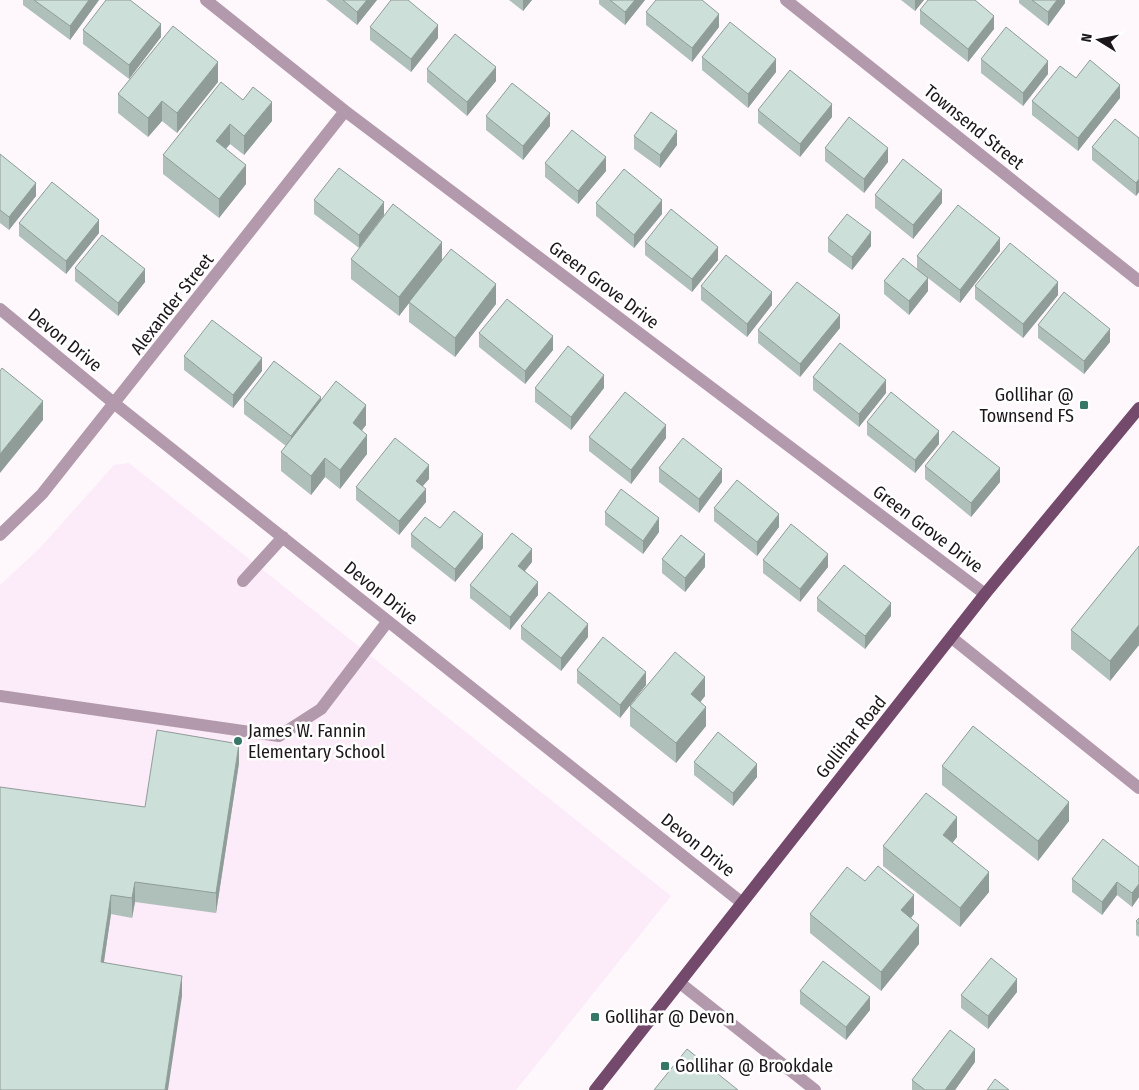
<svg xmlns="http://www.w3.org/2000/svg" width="1139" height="1090" viewBox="0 0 1139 1090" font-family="'Fira Sans Condensed',sans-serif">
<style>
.built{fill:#fcebf8}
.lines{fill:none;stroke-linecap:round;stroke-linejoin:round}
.minor{stroke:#b299ac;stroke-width:12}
.major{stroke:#744a6c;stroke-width:12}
.wall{fill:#afc0bb}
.shaded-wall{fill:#8f9c98}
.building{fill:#ccdfd9;stroke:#8f9c98}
.poi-dot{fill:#367767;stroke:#fff;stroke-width:2}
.labels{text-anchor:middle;stroke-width:5;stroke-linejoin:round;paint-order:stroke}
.street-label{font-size:18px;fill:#1c161a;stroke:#fff}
.poi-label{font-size:18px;fill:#1c161a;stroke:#fff;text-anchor:start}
</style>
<rect width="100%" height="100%" fill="#fef8fd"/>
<path class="built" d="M129 463 671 896 516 1090H0V585L40 548 114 465Z"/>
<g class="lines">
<path class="minor" d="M206 0 345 111 985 594
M786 0 1139 281
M0 309 115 404 741 902
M0 535 42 494 345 111
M243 581 283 537
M952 638 1139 788
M0 696 279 736 321 709 388 621
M680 983 815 1090"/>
<path class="major" d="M595 1090 985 594 1139 408"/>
</g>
<path class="wall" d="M23 0H99L70 40 23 5Z
M326 0H377L357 25Z
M509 0H532L523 11Z
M599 0H645L625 25 599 4Z
M901 0H924L915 11Z
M1019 0H1065V3L1048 26 1019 3Z
M920 10 994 29 968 62 920 24Z
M646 12 719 27 692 62 646 25Z
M370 27 438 38 411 72 370 40Z
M83 30 161 37 129 79 83 44Z
M702 57 776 72 748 108 702 70Z
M981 59 1048 74 1023 106 981 73Z
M427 69 496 81 467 116 427 82Z
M1076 78 1120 98 1078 151 1032 115V101Z
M218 82 177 133 162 121 148 137 118 113V94Z
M243 100 272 121 244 155 230 144 226 149 246 184 219 218 163 174V155Z
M758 110 832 117 800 157 758 123Z
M486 116 550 126 523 160 486 130Z
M634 136 677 145 660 168 634 149Z
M1139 138V192L1136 196 1092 160V147Z
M825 148 888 162 864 193 825 161Z
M0 154 36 196 9 230 0 223Z
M545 163 606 171 578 204 545 177Z
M875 195 942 203 913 239 875 208Z
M314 200 384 215 359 248 314 214Z
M596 203 662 214 634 248 596 216Z
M19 223 99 233 66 274 19 236Z
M828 238 871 246 852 270 828 252Z
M645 242 718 260 692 292 645 255Z
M1000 251 960 303 928 278V291L909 315 884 294V281L917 269V256Z
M351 259 442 261 496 304 455 357 409 322V303L399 316 351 279Z
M75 268 145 282 118 316 75 281Z
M701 286 772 305 747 337 701 300Z
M975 286 1058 295 1023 338 975 299Z
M1038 325 1110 342 1084 374 1038 338Z
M840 328 800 377 758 343V330Z
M479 333 553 350 525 384 479 347Z
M184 356 262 371 233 408 184 370Z
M813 377 886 393 859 427 813 390Z
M535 388H604L571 430 535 402Z
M244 400 321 401 366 425 362 430 367 454 340 489 325 477 311 495 281 471V452L286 446 244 414Z
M867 422 939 444 915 473 867 435Z
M589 437 666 438 631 484 589 451Z
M925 466 1000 482 971 517 925 479Z
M659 468 722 482 699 513 659 482Z
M429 479 422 486 426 502 399 535 356 500V487Z
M714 508 779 527 757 556 714 521Z
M605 512 659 532 643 554 605 525Z
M411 534 483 548 455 582 411 547Z
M1139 546V645L1110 681 1071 649V630Z
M662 559 705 567 685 592 662 573Z
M763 560 828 567 800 602 763 573Z
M532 562 525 571 538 595 510 630 470 598V585Z
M817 598 891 616 865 649 817 611Z
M521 626 588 637 561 671 521 639Z
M577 670 646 685 620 718 577 683Z
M705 696 700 702 706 726 676 763 630 726V706Z
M694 762 757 777 733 806 694 775Z
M239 763 216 913 135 902 132 918 111 914 104 962 182 996 0 1090 145 807Z
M942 766 1069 821 1038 861 942 785Z
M957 837 952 843 989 892 960 927 883 866V846Z
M1139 867V897L1132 907 1117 895 1102 915 1072 892V879Z
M865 881 914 914 911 918 919 944 881 991 810 933V914Z
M1139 918V937L1136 935V921Z
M800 991 870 1010 846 1040 800 1004Z
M1017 992 988 1029 961 1008V995Z
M975 1062 955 1090H912V1080Z"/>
<path class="shaded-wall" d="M89 0H99L70 40V26Z
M367 0H377L357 25V12Z
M523 0H532L523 11Z
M635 0H645L625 25V12Z
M915 0H924L915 11Z
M1057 0H1065V3L1048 26V12Z
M719 14V27L692 62V48Z
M994 16V29L968 62V49Z
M161 24V37L129 79V65Z
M438 25V38L411 72V59Z
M776 59V72L748 108V94Z
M1048 61V74L1023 106V93Z
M218 62V82L177 133V113Z
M496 67V81L467 116V102Z
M1120 85V98L1078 151V138Z
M162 101V121L148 137V118Z
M272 102V121L244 155V136Z
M832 104V117L800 157V144Z
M550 113V126L523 160V146Z
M230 124V144L216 160V141Z
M677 131V145L660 168V155Z
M888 148V162L864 193V179Z
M606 157V171L578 204V191Z
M246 165V184L219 218V199Z
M1139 179V192L1136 196V183Z
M36 183V196L9 230V217Z
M942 190V203L913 239V225Z
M662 200V214L634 248V235Z
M384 202V215L359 248V235Z
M99 220V233L66 274V261Z
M871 232V246L852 270V257Z
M1000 238V251L960 303V290Z
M442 242V261L399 316V297Z
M718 247V260L692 292V279Z
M145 269V282L118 316V303Z
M928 278V291L909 315V301Z
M1058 282V295L1023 338V324Z
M496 284V304L455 357V338Z
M772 292V305L747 337V324Z
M840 315V328L800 377V364Z
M1110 329V342L1084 374V361Z
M553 336V350L525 384V371Z
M262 358V371L233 408V395Z
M604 375V388L571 430V417Z
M886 380V393L859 427V414Z
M321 397V410L291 450V436Z
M43 401V420L0 473V454Z
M366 405V425L353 442V423Z
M666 425V438L631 484V470Z
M939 431V444L915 473V460Z
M367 435V454L340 489V470Z
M325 458V477L311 495V476Z
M429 465V479L416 494V481Z
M1000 468V482L971 517V503Z
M722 469V482L699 513V499Z
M426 489V502L399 535V521Z
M779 514V527L757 556V542Z
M659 518V532L643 554V541Z
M483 534V548L455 582V569Z
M532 549V562L518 579V566Z
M705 554V567L685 592V578Z
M828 554V567L800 602V589Z
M538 582V595L510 630V617Z
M891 603V616L865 649V636Z
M588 624V637L561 671V658Z
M1139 625V645L1110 681V661Z
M646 672V685L620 718V705Z
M705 677V696L691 714V694Z
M706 707V726L676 763V743Z
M239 744V763L216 913V893Z
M757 764V777L733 806V793Z
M1069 802V821L1038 861V841Z
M957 817V837L943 855V835Z
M989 872V892L960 927V908Z
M135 882V902L132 918V898Z
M1117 882V895L1102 915V902Z
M1139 884V897L1132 907V893Z
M111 895V914L101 981V962Z
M914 895V914L901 930V910Z
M919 925V944L881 991V972Z
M182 976V996L168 1090H165Z
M1017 979V992L988 1029V1016Z
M870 997V1010L846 1040V1027Z
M975 1049V1062L955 1090H945Z"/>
<path class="building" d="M34 0H89L70 26Z
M106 0H130L161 24 129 65 83 30Z
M343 0H367L357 12Z
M391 0H408L438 25 411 59 370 27Z
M610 0H635L625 12Z
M656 0H702L719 14 692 48 646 12Z
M928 0H975L994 16 968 49 920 10Z
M1032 0H1057L1048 12Z
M730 22 776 59 748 94 702 57Z
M173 26 218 62 177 113 162 101 148 118 118 94Z
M1006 27 1048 61 1023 93 981 59Z
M455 34 496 67 467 102 427 69Z
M1090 60 1120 85 1078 138 1032 101 1060 66 1076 78Z
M790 70 832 104 800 144 758 110Z
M221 82 243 100 253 87 272 102 244 136 230 124 216 141 246 165 219 199 163 155Z
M512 83 550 113 523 146 486 116Z
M651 112 677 131 660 155 634 136Z
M849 117 888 148 864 179 825 148Z
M1115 119 1139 138V179L1136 183 1092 147Z
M572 130 606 157 578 191 545 163Z
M0 154 36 183 9 217 0 210Z
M903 159 942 190 913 225 875 195Z
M339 168 384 202 359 235 314 200Z
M624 169 662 200 634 235 596 203Z
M52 182 99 220 66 261 19 223Z
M393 204 442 242 399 297 351 259Z
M958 205 1000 238 960 290 917 256Z
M671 209 718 247 692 279 645 242Z
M847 214 871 232 852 257 828 238Z
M102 235 145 269 118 303 75 268Z
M1010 243 1058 282 1023 324 975 286Z
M451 249 496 284 455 338 409 302Z
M726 255 772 292 747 324 701 286Z
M903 258 928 278 909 301 884 281Z
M797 282 840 315 800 364 758 330Z
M1064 292 1110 329 1084 361 1038 325Z
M507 299 553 336 525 371 479 333Z
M212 320 262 358 233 395 184 356Z
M840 343 886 380 859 414 813 377Z
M568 346 604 375 571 417 535 388Z
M274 361 321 397 291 436 244 400Z
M2 368 43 401 0 454V371Z
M336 381 366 405 353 423 367 435 340 470 325 458 311 476 281 452Z
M625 392 666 425 631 470 589 437Z
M891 392 939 431 915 460 867 422Z
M953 431 1000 468 971 503 925 466Z
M395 438 429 465 416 481 426 489 399 521 356 487Z
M683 438 722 469 699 499 659 468Z
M737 480 779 514 757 542 714 508Z
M621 489 659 518 643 541 605 512Z
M454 511 483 534 455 569 411 534 425 517 440 528Z
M791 524 828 554 800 589 763 560Z
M512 533 532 549 518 566 538 582 510 617 470 585Z
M681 535 705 554 685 578 662 559Z
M1139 546V625L1110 661 1071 630Z
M844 565 891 603 865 636 817 598Z
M549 592 588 624 561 658 521 626Z
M603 637 646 672 620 705 577 670Z
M675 652 705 677 691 694 706 707 676 743 630 706Z
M973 726 1069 802 1038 841 942 766Z
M157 730 239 744 216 893 135 882 132 898 111 895 101 962 182 976 165 1090H0V787L145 807Z
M718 732 757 764 733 793 694 762Z
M926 793 957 817 943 835 989 872 960 908 883 846Z
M1103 839 1139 867V884L1132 893 1117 882 1102 902 1072 879Z
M878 866 914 895 901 910 919 925 881 972 810 914 847 867 865 881Z
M1139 918V924L1136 921Z
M991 958 1017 979 988 1016 961 995Z
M823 961 870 997 846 1027 800 991Z
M950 1030 975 1049 945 1090H925L912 1080Z
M687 1049 738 1090H654Z
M995 1079 1009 1090H987Z"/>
<g class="poi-dot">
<rect x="1079" y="400" width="10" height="10" rx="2.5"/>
<circle cx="238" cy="741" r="5"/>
<rect x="590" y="1012" width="10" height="10" rx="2.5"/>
<rect x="660" y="1061" width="10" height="10" rx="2.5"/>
</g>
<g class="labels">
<g class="street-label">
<text transform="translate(974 127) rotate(39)" y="6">Townsend Street</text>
<text transform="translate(604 285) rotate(37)" y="6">Green Grove Drive</text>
<text transform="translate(172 304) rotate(-52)" y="6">Alexander Street</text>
<text transform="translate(65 340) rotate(39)" y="6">Devon Drive</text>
<text transform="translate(928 529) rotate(37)" y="6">Green Grove Drive</text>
<text transform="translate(381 593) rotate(39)" y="6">Devon Drive</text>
<text transform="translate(851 737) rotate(-51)" y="6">Gollihar Road</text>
<text transform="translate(698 845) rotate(39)" y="6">Devon Drive</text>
</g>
<g class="poi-label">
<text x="1074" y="401" text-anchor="end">Gollihar @<tspan x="1074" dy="21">Townsend FS</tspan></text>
<text x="248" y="737">James W. Fannin<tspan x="248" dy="21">Elementary School</tspan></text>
<text x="605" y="1023">Gollihar @ Devon</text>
<text x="675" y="1072">Gollihar @ Brookdale</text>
</g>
</g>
<g transform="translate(1099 40) rotate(280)" stroke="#ffffff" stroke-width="4" paint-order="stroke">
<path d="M0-4L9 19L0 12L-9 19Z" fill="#1c161a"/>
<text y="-8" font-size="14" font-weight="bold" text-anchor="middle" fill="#1c161a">N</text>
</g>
</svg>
